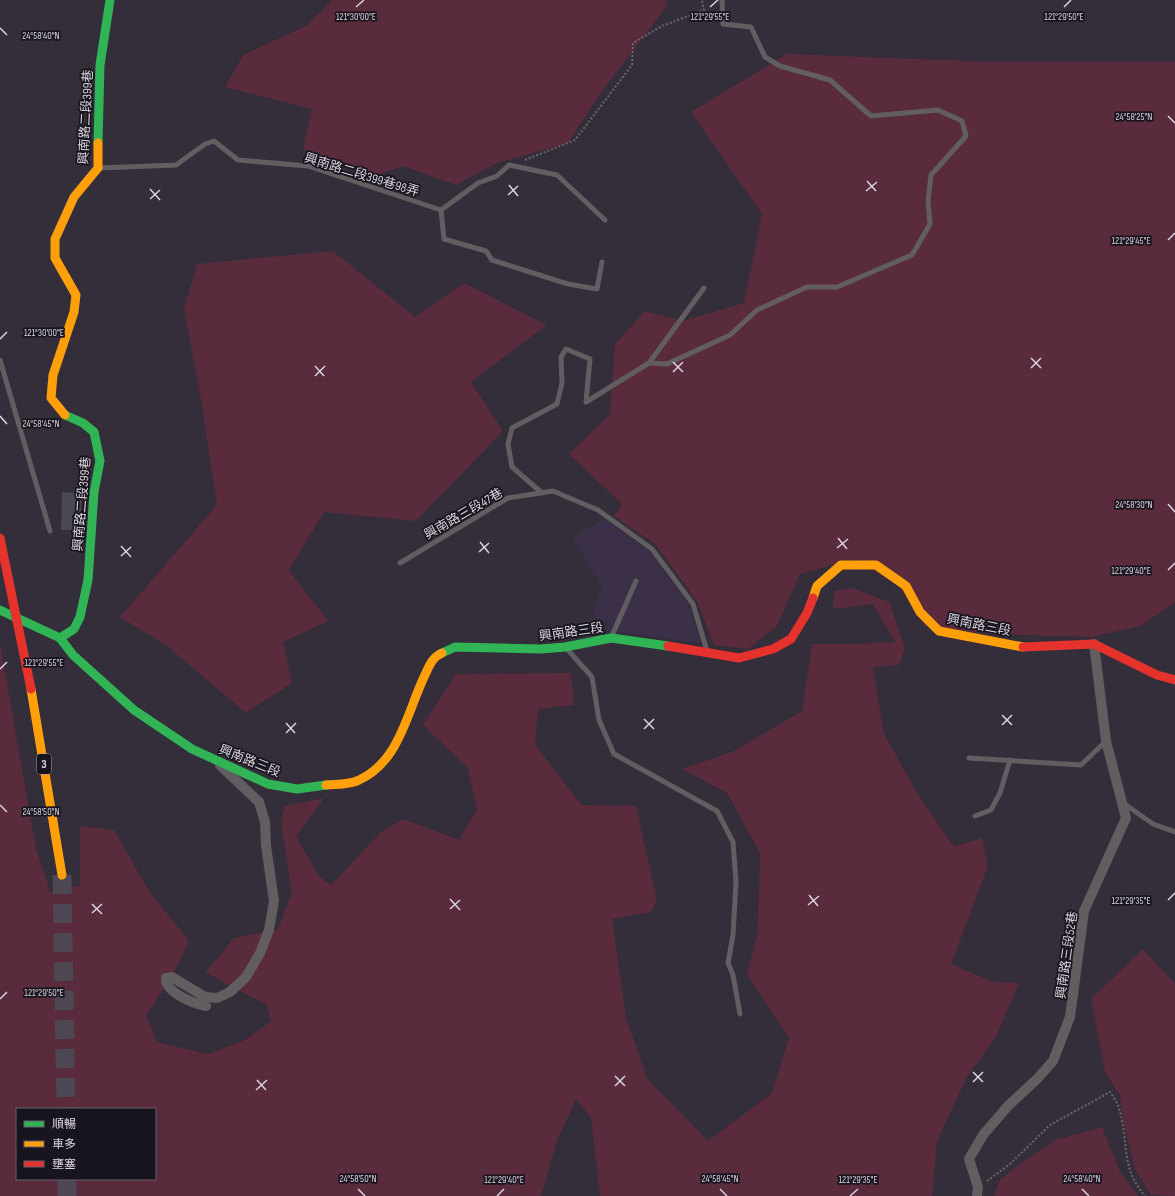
<svg xmlns="http://www.w3.org/2000/svg" width="1175" height="1196" viewBox="0 0 1175 1196" font-family="'Sofia Sans Condensed','Noto Sans TC',sans-serif">
<style>
.built{fill:#3c3048}
.green{fill:#592b3c;fill-rule:evenodd}
.building{fill:#4b4852}
.lines{fill:none;stroke-linecap:round;stroke-linejoin:round}
.highway-tunnel{stroke:#4d4753;stroke-width:19;stroke-dasharray:19 10;stroke-linecap:butt}
.path{stroke:#6a676b;stroke-width:2;stroke-dasharray:2 2;stroke-linecap:butt}
.lane{stroke:#615d61;stroke-width:5}
.street{stroke:#615d61;stroke-width:10}
.fast{stroke:#30b455;stroke-width:9}
.slow{stroke:#ff9f0a;stroke-width:9}
.jam{stroke:#e5322d;stroke-width:9}
.ticks{fill:none;stroke:#dad4e1;stroke-width:1.5}
.labels{text-anchor:middle;stroke-width:3.5;stroke-linejoin:round;paint-order:stroke}
.shield{fill:#19151e;stroke:#a09ba6;stroke-width:1}
.shield-label{font-size:12px;font-weight:bold;fill:#dad4e1}
.street-label{font-size:13px;fill:#dad4e1;stroke:#19151e}
.ticks-label{font-size:10px;text-anchor:middle;fill:#dad4e1;stroke:#19151e;stroke-width:3.5;stroke-linejoin:round;paint-order:stroke}
</style>
<rect width="100%" height="100%" fill="#342e3a"/>
<path class="built" d="M604 519 649 551 688 604 701 643 606 630 608 623 593 616 602 586 572 538Z"/>
<path class="green" d="M333 0H667L664 10 602 91 568 143 497 163 456 185 403 166 369 177 303 149 312 109 225 87 243 55 306 26Z
M787 54 991 62H1175V603L1140 626 1091 637 994 634 925 627 897 584 854 559 800 574 777 626 748 649 714 645 697 601 655 544 614 516 622 504 569 454 610 414 615 344 645 311 683 321 744 303 762 214 691 112Z
M333 251 415 317 464 283 547 325 471 382 503 431 416 521 324 512 289 570 328 621 283 642 292 683 246 713 166 645 120 617 217 505 201 399 184 309 197 264Z
M853 588 889 602 905 648 899 665 873 667 884 734 917 793 954 847 982 838 988 866 951 964 993 982 1019 983 996 1037 967 1077 937 1141 932 1196H600L591 1118 576 1099 557 1141 541 1196H0V643L36 849 51 893 80 885V826L114 830 149 891 189 941 171 978 146 1015 157 1042 208 1054 245 1040 271 1021 267 1005 224 983 206 972 234 938 278 929 292 893 281 822 285 806 324 798 296 837 319 876 331 885 382 831 403 819 459 840 477 809 468 768 423 725 456 674 571 673 574 705 538 709 535 745 582 805 636 806 657 901 651 912 612 919 626 1018 648 1080 708 1141 772 1093 789 1038 747 974 758 931 760 853 727 793 682 769 732 752 802 711 812 644H855L895 642 873 604 833 609 834 591ZM17 1109H155V1179H17Z
M1143 949 1175 984V1196L1151 1195 1135 1169 1123 1121 1120 1096 1105 1072 1091 999Z
M1102 1127 1120 1172 1138 1196H994L1000 1180 1025 1160 1056 1140Z"/>
<path class="building" d="M62 492 81 493V530H61Z"/>
<g class="lines">
<path class="highway-tunnel" d="M62 875 66 1109
M67 1196V1179"/>
<path class="path" d="M525 160 575 140 632 65 633 43 662 26 704 10 702 0
M987 1181 1010 1164 1050 1125 1110 1092C1113 1097 1118 1103 1119 1108 1129 1142 1120 1167 1145 1196"/>
<path class="lane" d="M99 168 176 165 205 144 214 141 238 160 308 166 441 210
M602 262 597 289 568 284 492 260 486 251 444 239 441 210 478 183 497 176 509 165 557 175 605 220
M0 360 50 531
M649 363 667 364 730 335 757 310 807 287H837L912 255 930 224 928 200 931 175 966 136 962 121 938 110 871 116 830 80 780 66 765 57 751 27 723 24 722 0
M542 493 512 467 508 444 512 428 557 404 562 383 561 357 566 349 590 359 586 402 649 363 704 288
M400 563 508 498 553 491 598 510 652 549 693 604 707 651
M611 638 636 581
M567 649 592 677 599 720 614 754 717 811 733 842 736 882 733 935 728 963 733 975 740 1014
M969 758 1081 765 1106 741
M1123 803 1153 824 1175 832
M975 816 991 810 1000 793 1010 760"/>
<path class="street" d="M206 1006C195 1004 165 993 166 978L172 977 205 997 217 998 230 992 246 977 260 953 269 930 274 901 266 846 265 822 259 802 220 765
M977 1196 978 1187 969 1159 983 1135 1008 1106 1038 1078 1053 1061 1070 1017 1084 911 1126 818 1106 741 1094 644"/>
<path class="fast" d="M98 143 100 65 110 0
M0 610 60 638 73 655 134 710 192 749 268 784 297 789 326 785
M60 638 74 629 80 617 88 580 94 492 100 461 94 432 83 423 65 415
M442 653 455 647 541 649 565 647 611 638 668 646"/>
<path class="slow" d="M65 415 51 398 53 375 74 312 76 295 55 258V239L74 197 98 168V143
M813 598 817 586 841 565H876L906 586 920 612 939 631 1023 647
M31 689 62 875
M326 785C336 784 350 785 359 780 399 762 407 713 424 677 429 667 431 658 442 653"/>
<path class="jam" d="M0 538 31 689
M668 646 739 658 773 649 791 639 807 613 813 598
M1023 647 1094 644 1157 675 1175 680"/>
</g>
<path class="ticks" d="M356 7 364 0M710 7 718 0M1064 7 1071 0M0 28 7 35M1168 116 1175 123M867 181 876 191M509 185 518 196M150 189 160 200M866 191 877 182M508 195 518 186M150 199 160 190M1168 240 1175 233M0 339 7 332M1031 358 1041 368M673 362 683 372M315 366 324 376M1031 368 1041 358M673 372 683 362M315 376 325 366M0 416 7 424M1168 504 1175 512M838 538 847 549M480 542 489 553M121 546 131 557M837 548 848 539M479 552 489 543M121 556 131 547M1168 570 1175 563M0 669 7 662M1002 715 1012 725M644 719 654 729M286 723 295 733M1002 725 1012 715M644 729 654 719M286 733 296 723M0 805 7 812M809 895 818 906M450 899 460 910M1168 900 1175 893M92 904 102 914M808 905 819 896M450 909 460 900M92 913 102 904M0 999 7 992M973 1072 983 1082M615 1076 625 1086M257 1080 266 1090M973 1082 983 1072M615 1086 625 1076M256 1090 267 1080M358 1189 365 1196M720 1189 727 1196M1082 1189 1089 1196M497 1196 504 1189M850 1196 858 1189"/>
<g class="labels">
<rect class="shield" x="37" y="754" width="14" height="20" rx="3"/>
<g class="shield-label">
<text x="44" y="768">3</text>
</g>
<g class="street-label">
<text transform="translate(85 117) rotate(-87)" y="5">興南路二段399巷</text>
<text transform="translate(362 174) rotate(17)" y="5">興南路二段399巷98弄</text>
<text transform="translate(81 504) rotate(-85)" y="5">興南路二段399巷</text>
<text transform="translate(463 513) rotate(-30)" y="5">興南路三段47巷</text>
<text transform="translate(979 624) rotate(11)" y="5">興南路三段</text>
<text transform="translate(571 631) rotate(-8)" y="5">興南路三段</text>
<text transform="translate(250 760) rotate(22)" y="5">興南路三段</text>
<text transform="translate(1066 955) rotate(-82)" y="5">興南路三段52巷</text>
</g>
</g>
<g class="ticks-label">
<text x="356" y="20">121°30'00"E</text>
<text x="710" y="20">121°29'55"E</text>
<text x="1064" y="20">121°29'50"E</text>
<text x="41" y="39">24°58'40"N</text>
<text x="1134" y="120">24°58'25"N</text>
<text x="1131" y="244">121°29'45"E</text>
<text x="44" y="336">121°30'00"E</text>
<text x="41" y="427">24°58'45"N</text>
<text x="1134" y="508">24°58'30"N</text>
<text x="1131" y="574">121°29'40"E</text>
<text x="44" y="666">121°29'55"E</text>
<text x="41" y="815">24°58'50"N</text>
<text x="1131" y="904">121°29'35"E</text>
<text x="44" y="996">121°29'50"E</text>
<text x="358" y="1182">24°58'50"N</text>
<text x="720" y="1182">24°58'45"N</text>
<text x="1082" y="1182">24°58'40"N</text>
<text x="504" y="1183">121°29'40"E</text>
<text x="858" y="1183">121°29'35"E</text>
</g>
<rect x="16" y="1108" width="140" height="72" fill="#19151e" stroke="#66616c"/>
<rect x="24" y="1121" width="20" height="6" fill="#30b455" stroke="#66616c"/>
<text x="52" y="1128" font-size="12" fill="#dad4e1">順暢</text>
<rect x="24" y="1141" width="20" height="6" fill="#ff9f0a" stroke="#66616c"/>
<text x="52" y="1148" font-size="12" fill="#dad4e1">車多</text>
<rect x="24" y="1161" width="20" height="6" fill="#e5322d" stroke="#66616c"/>
<text x="52" y="1168" font-size="12" fill="#dad4e1">壅塞</text>
</svg>
